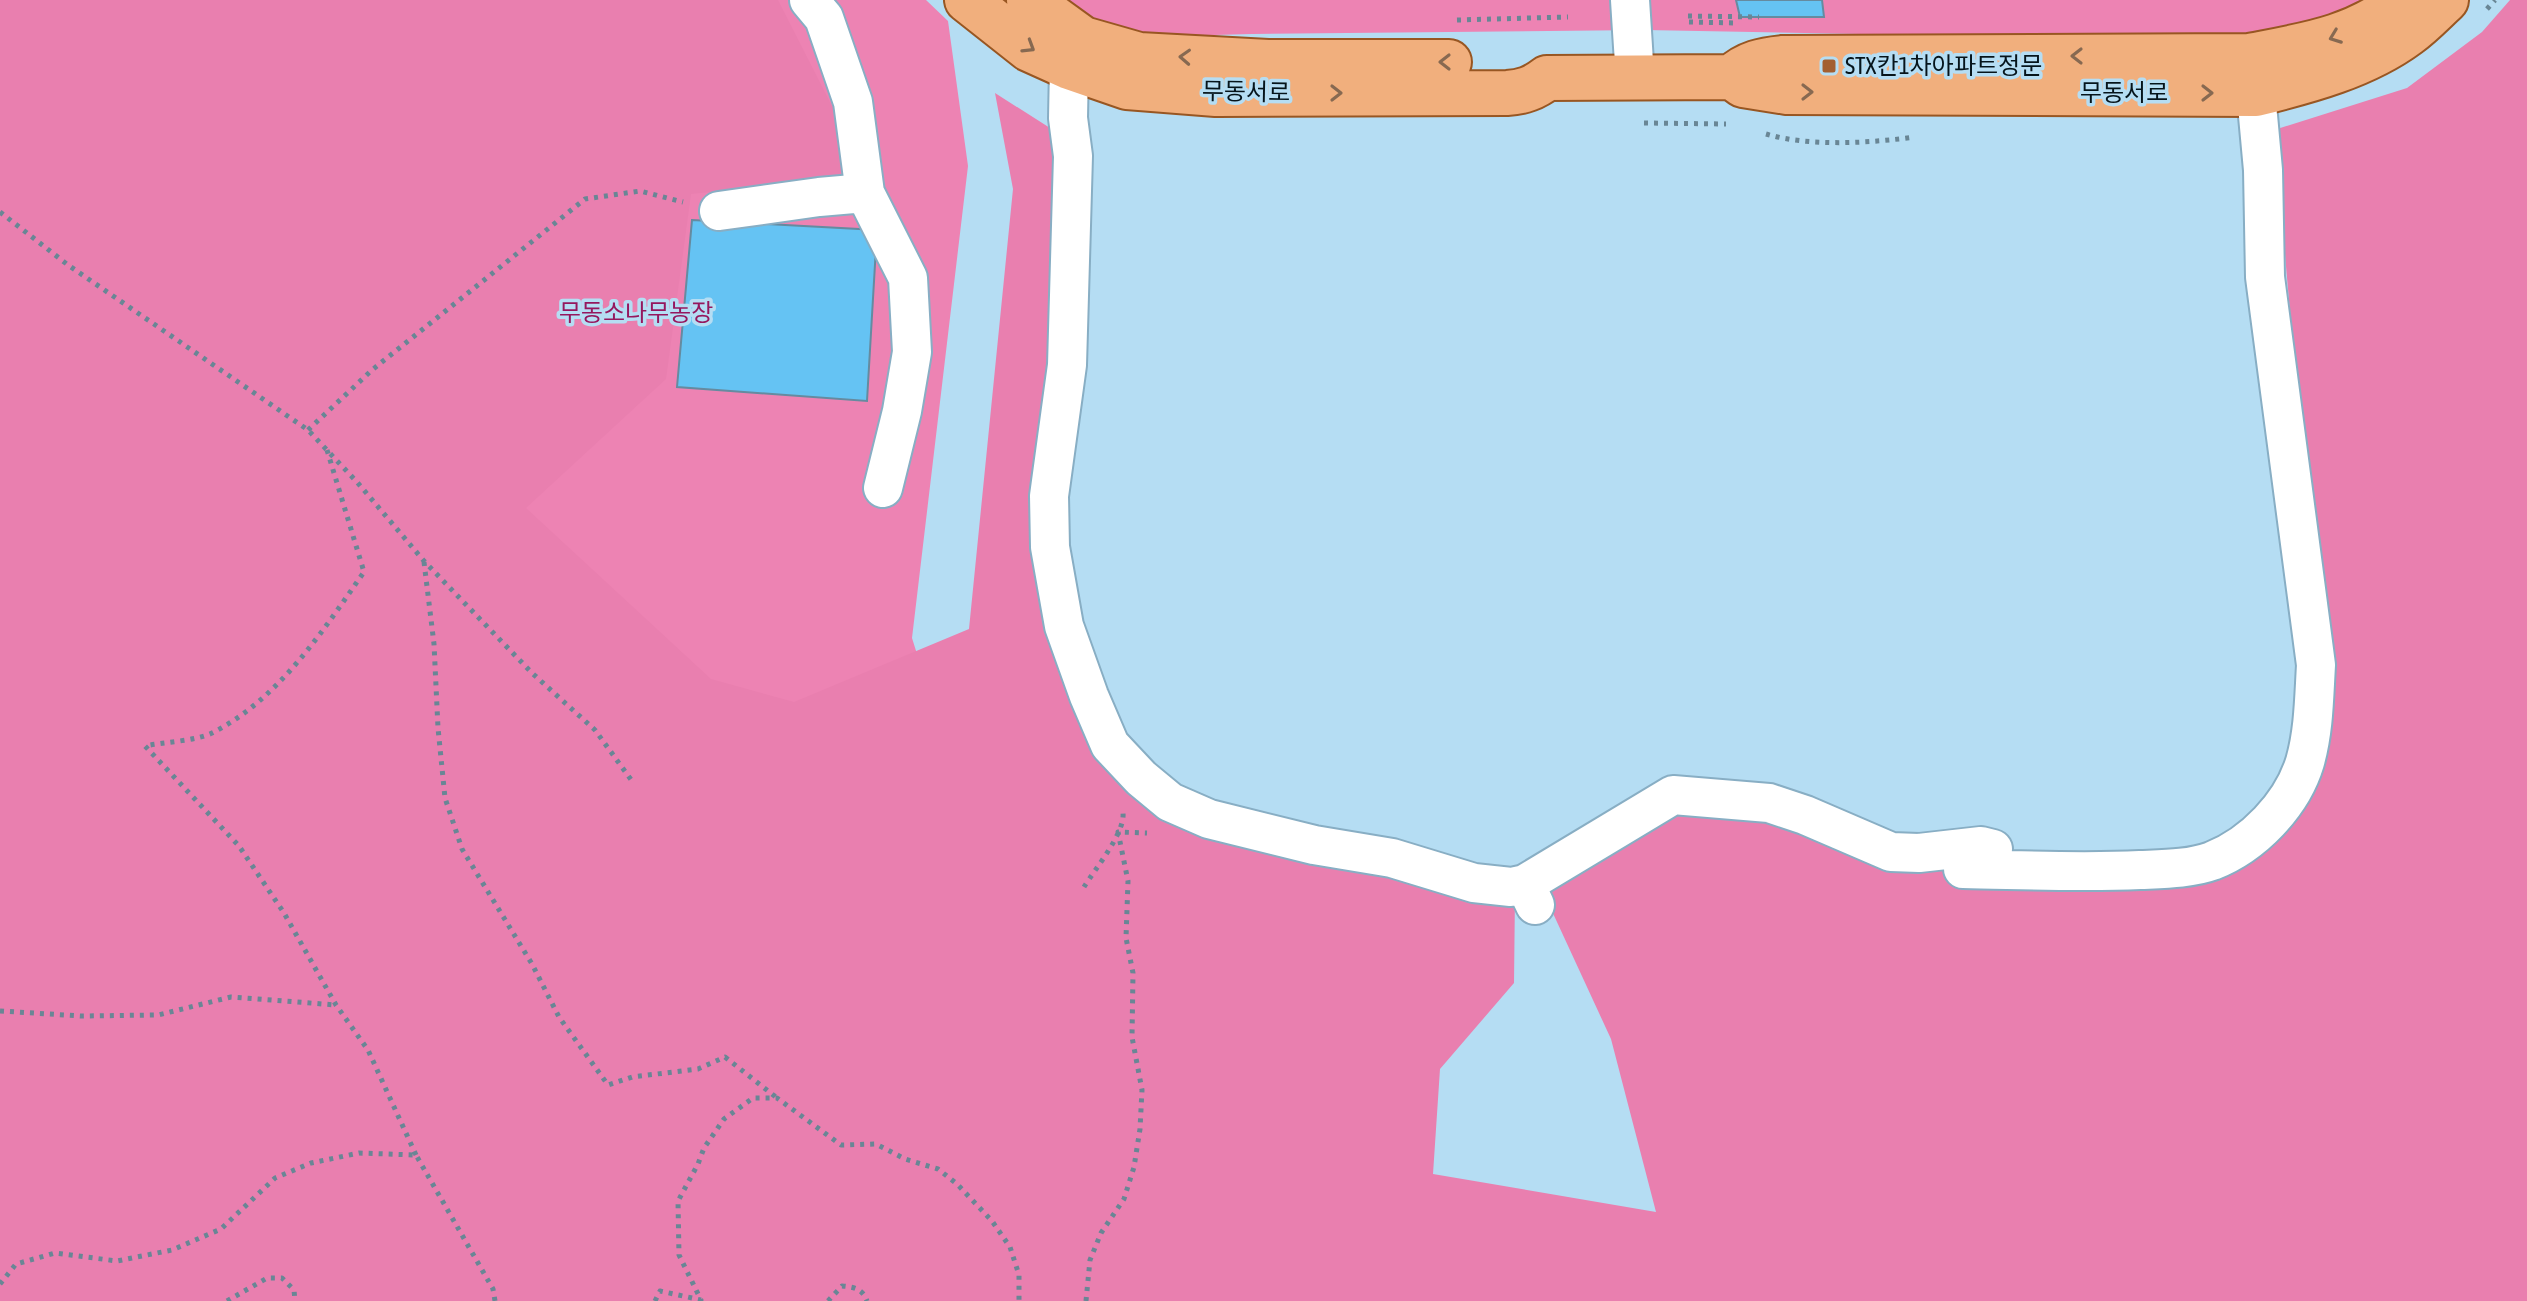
<svg xmlns="http://www.w3.org/2000/svg" width="2527" height="1301" viewBox="0 0 2527 1301" font-family="'Asap Condensed','Noto Sans KR',sans-serif">
<style>
.green{fill:#ed83b3}
.forest{fill:#e97faf}
.building{fill:#65c3f3;stroke:#658ba0;stroke-width:2}
.lines{fill:none;stroke-linecap:round;stroke-linejoin:round}
.minor-casing{stroke:#88aec4;stroke-width:42}
.major-casing{stroke:#985622;stroke-width:48}
.path{stroke:#698695;stroke-width:5;stroke-dasharray:4 6;stroke-linecap:butt}
.minor{stroke:#fff;stroke-width:38}
.major{stroke:#f1af7d;stroke-width:44}
.oneway{stroke:#876951}
.poi-dot{fill:#a35f31;stroke:#b5ddf3;stroke-width:3}
.labels{text-anchor:middle;stroke-width:7;stroke-linejoin:round;paint-order:stroke}
.poi-label{font-size:24px;fill:#05141b;stroke:#b5ddf3;text-anchor:start}
.street-label{font-size:24px;fill:#05141b;stroke:#b5ddf3}
.park-label{font-size:24px;fill:#95175e;stroke:#b5ddf3}
</style>
<rect width="100%" height="100%" fill="#b5ddf3"/>
<path class="green" d="M0 0H926L948 21 968 166 912 638 931 699 796 846Z
M1054 0H2376L2366 7 2242 41 1645 30 1252 34 1141 37 1086 22Z"/>
<path class="forest" d="M0 0H778L836 114 847 178 691 194 666 379 526 508 711 679 794 702 969 629 1013 189 995 93 1061 135 1041 512 1141 785 1515 893 1514 983 1440 1069 1433 1174 1656 1212 1611 1039 1539 883 1676 802 1768 809 1967 874 2262 839 2325 709 2274 130 2407 88 2482 32 2510 0H2527V1301H0Z"/>
<path class="building" d="M1736 0H1822L1824 17H1740Z
M692 220 877 230 867 401 677 387Z"/>
<g class="lines">
<defs>
<path id="minor" d="M809 0 824 18 853 102 865 193 908 278 912 352 902 411 883 488
M1630 0 1635 78
M1069 67 1068 118 1073 156 1067 365 1049 496 1050 547 1064 626 1089 696 1110 745 1141 778 1170 802 1209 819 1314 845 1392 858 1474 883 1511 887 1525 884
M719 211 819 197 865 193
M1963 869C2022 870 2080 873 2140 870 2163 869 2190 869 2212 861 2253 845 2292 805 2305 762 2314 730 2314 698 2316 665L2265 277 2263 170 2256 94
M1535 905 1525 884 1673 795 1769 803 1805 815 1891 852 1919 853 1981 846 1993 849"/>
<path id="major" d="M967 0 1029 49 1069 67 1127 87 1216 94 1507 93C1523 92 1534 88 1547 78L1732 77 1743 85 1787 92 2256 94C2308 81 2365 66 2408 34 2422 24 2434 11 2446 0
M1029 0 1083 39 1139 55 1268 62H1449
M1732 77C1747 63 1763 60 1783 58L2249 56C2307 45 2356 38 2403 0"/>
</defs>
<use href="#minor" class="minor-casing"/>
<use href="#major" class="major-casing"/>
<path class="path" d="M2487 9 2495 0
M1688 16 1759 17
M1457 20 1568 17
M1689 22 1739 23
M1644 123 1726 124
M1766 134C1810 147 1870 143 1915 137
M0 212 68 265 308 430 357 482 424 561 532 673 595 730 632 781
M308 430 372 370 585 199 640 191 683 202
M327 450 364 572C322 632 279 699 212 733 196 741 164 742 145 746L239 846 284 913 336 1005 368 1050 416 1155
M424 562 434 644 438 728 445 798 462 849 532 964 559 1017 608 1085 632 1077 698 1069 725 1057 777 1098
M1084 887C1095 869 1125 833 1123 813
M0 1011 81 1016 158 1015 231 997 336 1005
M0 1284 16 1264 55 1253 117 1261 172 1250 221 1229 275 1178 311 1163 359 1153 416 1155 493 1289 495 1301
M227 1301 267 1278H282L294 1290 295 1301
M655 1301 660 1291 701 1300 679 1255 678 1201 698 1164 704 1148 724 1119 753 1098H777L841 1145 876 1144 905 1159 938 1169 957 1184 992 1221 1010 1247 1019 1275V1301
M828 1301 842 1286C854 1287 863 1289 867 1301
M1086 1301 1090 1260 1101 1233 1124 1199 1134 1167 1140 1129 1142 1090 1132 1037 1133 973 1126 938 1128 881 1118 832 1147 833"/>
<use href="#minor" class="minor"/>
<use href="#major" class="major"/>
</g>
<defs><path id="oneway-chevron" d="M-2-3.5L2.5 0L-2 3.5" fill="none" stroke-width="1.6" stroke-linecap="round" stroke-linejoin="round" transform="scale(2)"/></defs>
<g class="oneway">
<use href="#oneway-chevron" transform="translate(2335 37) rotate(159)"/>
<use href="#oneway-chevron" transform="translate(1029 47) rotate(32)"/>
<use href="#oneway-chevron" transform="translate(2077 56) rotate(180)"/>
<use href="#oneway-chevron" transform="translate(1185 57) rotate(-177)"/>
<use href="#oneway-chevron" transform="translate(1445 62) rotate(-180)"/>
<use href="#oneway-chevron" transform="translate(1807 92)"/>
<use href="#oneway-chevron" transform="translate(1336 93)"/>
<use href="#oneway-chevron" transform="translate(2207 93)"/>
</g>
<rect class="poi-dot" x="1821" y="58" width="16" height="16" rx="4"/>
<g class="labels">
<g class="poi-label">
<text x="1845" y="74">STX칸1차아파트정문</text>
</g>
<g class="street-label">
<text transform="translate(1246 92) rotate(1)" y="8">무동서로</text>
<text x="2124" y="101">무동서로</text>
</g>
<g class="park-label">
<text x="636" y="321">무동소나무농장</text>
</g>
</g>
</svg>
